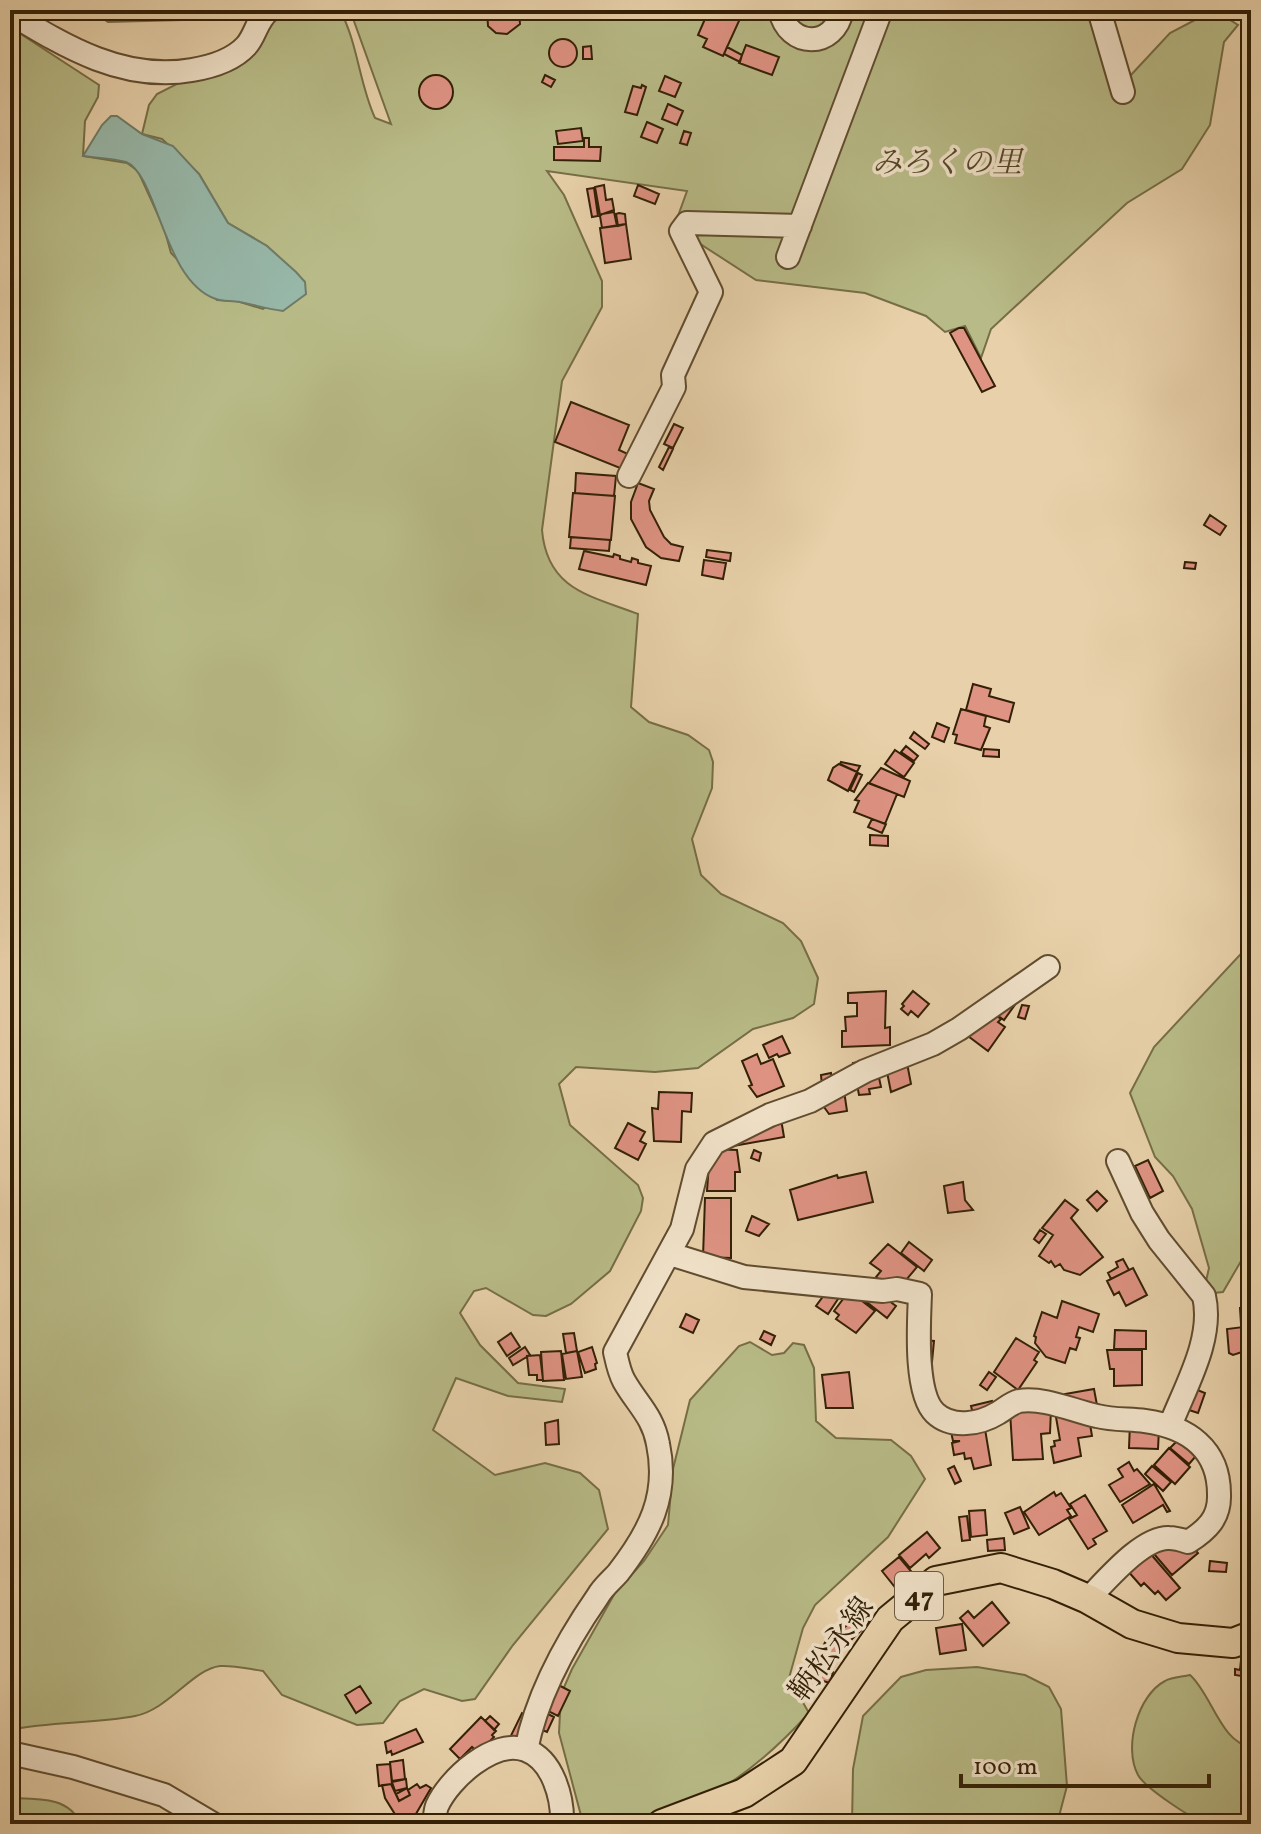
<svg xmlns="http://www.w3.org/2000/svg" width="1261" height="1834" viewBox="0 0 1261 1834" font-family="Vollkorn,'Noto Serif JP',serif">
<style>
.green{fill:#b8bb87;stroke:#766e46;stroke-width:2}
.water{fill:#97b7a8;stroke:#6f7b67;stroke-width:2}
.building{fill:#df9383;stroke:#332006;stroke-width:2}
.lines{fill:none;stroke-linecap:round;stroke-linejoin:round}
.minor-casing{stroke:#604c2f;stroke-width:26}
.major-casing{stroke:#332006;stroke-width:32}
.minor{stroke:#f0e1c8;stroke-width:22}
.major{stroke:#e8d1aa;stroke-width:28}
.labels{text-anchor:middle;stroke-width:7;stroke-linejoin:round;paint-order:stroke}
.shield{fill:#f0e1c8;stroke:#6c5a40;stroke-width:2}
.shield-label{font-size:28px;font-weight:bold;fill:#332006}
.park-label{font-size:30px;font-style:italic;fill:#544726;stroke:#f0e1c8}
.street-label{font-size:30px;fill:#332006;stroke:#f0e1c8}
</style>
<rect width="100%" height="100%" fill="#e8d1aa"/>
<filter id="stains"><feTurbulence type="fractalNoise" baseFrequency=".0025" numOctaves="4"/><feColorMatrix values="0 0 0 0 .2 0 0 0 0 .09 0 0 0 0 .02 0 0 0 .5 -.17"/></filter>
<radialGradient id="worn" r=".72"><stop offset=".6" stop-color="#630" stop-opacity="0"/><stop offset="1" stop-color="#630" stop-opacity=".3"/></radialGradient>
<path class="green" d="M90 10H196L183 20 108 22Z
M276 10H340C358 44 359 83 375 118L391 124 350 10H1108L1130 76 1170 33 1214 10 1238 25 1224 42 1210 125 1182 169 1127 203 991 329 981 358 965 326 945 332 926 316 865 293 756 280 674 227 687 191 547 171 564 195 602 281V307L562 381 542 530C547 590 591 596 638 614L631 707 649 722 688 735 709 750 713 762 712 788 692 839 701 875 721 894 783 923 801 941 818 978 814 1004 793 1018 753 1029 698 1068 655 1072 576 1067 559 1084 570 1125 638 1185 643 1198 641 1211 610 1271 571 1304 546 1316 533 1315 486 1288 474 1291 460 1313 480 1345 518 1383 565 1389 562 1402 508 1396 456 1378 433 1430 495 1475 545 1463 580 1473 599 1490 608 1529 513 1645 475 1699 462 1701 424 1689 400 1701 383 1723 357 1725 282 1695 263 1671C249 1669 233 1665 220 1666 193 1669 168 1710 135 1716 94 1724 51 1721 10 1730V27L99 85 98 97 85 121 83 156 127 163 138 171 164 228 171 253 217 300 237 301 263 309 304 281 267 246 228 223 199 174 162 139 142 134 149 105 157 94 183 81 255 29Z
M1251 943V1244L1223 1292 1203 1294 1209 1268 1192 1209 1173 1176 1155 1157 1130 1093 1154 1047Z
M750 1342 772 1355 784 1353 793 1343 804 1345 814 1368 816 1421 836 1438 891 1440 911 1456 925 1479 888 1537 815 1605 803 1628 789 1678 809 1713C751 1777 675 1834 583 1823L559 1733 561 1694 572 1669 615 1593 644 1561 668 1525 673 1469 690 1400 739 1346Z
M977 1667 1025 1675 1049 1687 1061 1709 1067 1786 1057 1824H852L853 1769 863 1716 901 1677 926 1670Z
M1190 1675C1211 1693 1222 1745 1251 1746V1824C1239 1824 1219 1828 1207 1824 1194 1820 1146 1789 1138 1775 1123 1747 1138 1695 1165 1681 1172 1677 1182 1677 1190 1675Z
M10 1798C35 1799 70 1796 80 1824H10Z"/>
<path class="water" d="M111 116H117L142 134 173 146 199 174 228 223 267 246 296 272 305 282 306 294 283 311C268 309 255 305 240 302 232 300 223 302 216 299 163 281 158 175 126 162 113 158 96 158 83 156L102 125Z"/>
<path class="building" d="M487 10H519L520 24 507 34 496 33 488 26Z
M685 10H744L723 56 703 47 707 39 698 35 705 19Z
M549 53a14 14 0 1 1 28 0a14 14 0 1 1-28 0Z
M746 45 779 57 772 75 739 63Z
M591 46 592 59H583V47Z
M727 47 742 55 740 62 724 54Z
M545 75 555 80 551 87 542 82Z
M419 92a17 17 0 1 1 34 0a17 17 0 1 1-34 0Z
M665 76 681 83 675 97 659 91Z
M642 85 646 87 637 115 625 112 633 86 641 88Z
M668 104 683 111 677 125 662 119Z
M647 122 663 129 657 143 641 137Z
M581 128 583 141 558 144 556 131Z
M684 131 691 133 687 145 680 143Z
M584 138H589V147H601L600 161 554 160V147H584Z
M604 185 606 200 612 199 614 210 600 215 595 187Z
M638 185 659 194 655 204 634 196Z
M594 188 598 216 592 217 587 189Z
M614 212 617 226 602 228 600 216 602 214Z
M619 213 625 214 626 224 618 226 616 214Z
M626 224 631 259 605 263 600 228Z
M959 328H964L995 386 982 392 950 333Z
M571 402 629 425 619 450 630 455 625 470 555 442Z
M674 424 683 428 673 448 664 444Z
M669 447 673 449 663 470 659 467Z
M576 473 616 476 614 496 575 493Z
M638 483 654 489 649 501 650 510 664 537 671 544 683 547 679 561 661 558 646 547 631 519V502Z
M573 493 615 496 611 540 569 537Z
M1210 515 1226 526 1220 535 1204 525Z
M571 537 610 540 609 551 570 548Z
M707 550 731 553 730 561 706 557Z
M584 551 613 557 614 554 620 556V559L631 562 632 558 638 560V563L651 566 646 585 579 569Z
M704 560 726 563 723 579 702 575Z
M1185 562 1196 563 1195 569 1184 568Z
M973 684 991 689 989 696 1014 703 1009 722 966 710Z
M961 709 986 716 984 726 990 728 981 750 955 743 957 735 953 734Z
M937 723 949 728 944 742 932 737Z
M914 732 929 744 925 749 910 738Z
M906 746 918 756 914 761 901 752Z
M984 749 999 750V757L983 756Z
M895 750 914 763 904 777 885 764Z
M841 762 860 766 857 772 840 764Z
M839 764 857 772 848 791 828 780 833 768Z
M881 768 910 781 904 797 869 783Z
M858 773 862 775 854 792 850 790Z
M868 783 897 794 885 824 854 812 859 801 855 800Z
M872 819 886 824 882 833 868 827Z
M870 835 888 836V846L870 845Z
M886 991 885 1028 890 1027V1045L842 1047V1031H846L845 1017 857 1016V1003H848V993Z
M913 991 929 1004 918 1017 911 1011 908 1015 901 1009 904 1006 902 1004Z
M1022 995 1004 1020 988 1009Z
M1022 1005 1029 1006 1025 1019 1018 1017Z
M988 1009 1001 1019 998 1022 1005 1027 988 1051 968 1036Z
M782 1036 790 1053 779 1057 777 1054 769 1058 763 1045Z
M757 1054 761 1064 773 1059 784 1086 757 1097 749 1086 752 1085 742 1061Z
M906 1058 911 1084 891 1092 885 1062Z
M875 1059 881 1087 869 1089 870 1094 859 1095 853 1063Z
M831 1073 832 1079 842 1077 847 1111 829 1114 824 1107 821 1075Z
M659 1092 692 1093 691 1112 682 1111 681 1142 654 1141 652 1108 658 1109Z
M781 1119 784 1137 722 1148Z
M628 1123 645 1132 640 1141 646 1144 638 1160 615 1148Z
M710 1149 737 1150 740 1172H735V1191H707Z
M754 1150 761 1153 759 1161 751 1158Z
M1148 1160 1163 1191 1150 1198 1135 1166Z
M866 1172 873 1202 798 1220 790 1190 837 1175 838 1178Z
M963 1182 965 1200 973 1210 948 1213 944 1186Z
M1097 1191 1107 1201 1097 1211 1087 1200Z
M705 1198H731V1258L703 1257Z
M1065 1200 1078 1210 1071 1218 1103 1257 1080 1275 1064 1270 1060 1264 1055 1267 1051 1261 1049 1263 1039 1256 1053 1235 1042 1228Z
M752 1216 769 1224 759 1236 746 1231Z
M1040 1230 1046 1234 1039 1243 1034 1239Z
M909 1242 932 1260 924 1271 901 1253Z
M888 1244 917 1267 896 1292 876 1277 881 1271 870 1263Z
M1123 1259 1129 1270 1111 1279 1108 1273 1118 1267 1116 1262Z
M1133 1268 1147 1295 1126 1306 1119 1292 1114 1295 1107 1281Z
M871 1288 896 1306 887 1318 859 1296Z
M827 1291 838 1299 828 1314 816 1306Z
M849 1291 875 1311 856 1333 836 1319 839 1315 834 1311 843 1299 839 1297Z
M1062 1301 1099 1314 1093 1332 1079 1327 1076 1337 1080 1338 1076 1350 1070 1348 1065 1363 1046 1357 1035 1343 1036 1337 1034 1336 1042 1312 1057 1318Z
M1240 1308H1251V1346H1247L1246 1324H1241Z
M686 1314 699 1320 693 1333 680 1327Z
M1243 1327 1245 1351 1233 1355 1229 1353 1227 1329Z
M1115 1330 1146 1331V1349H1114Z
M764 1331 775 1336 771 1345 760 1339Z
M511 1333 520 1347 507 1356 498 1342Z
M574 1333 577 1351 566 1353 563 1334Z
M1016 1338 1039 1352 1034 1360 1037 1362 1018 1390 994 1372Z
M922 1340 934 1341 932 1362 920 1361Z
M525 1347 530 1355 513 1365 509 1358Z
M592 1347 597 1363 595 1364 596 1369 585 1373 578 1352Z
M1107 1350H1142V1385L1114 1386V1369H1110Z
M561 1351 564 1380 543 1381 541 1352Z
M577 1351 582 1377 566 1379 562 1354Z
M540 1355 543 1380H537V1375H529L527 1356Z
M849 1372 853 1408H826L822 1375Z
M989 1372 996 1377 987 1390 980 1385Z
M1190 1387 1205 1393 1198 1413 1183 1408Z
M1094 1389 1099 1416 1089 1418 1092 1436 1078 1438 1081 1456 1054 1463 1051 1447 1055 1446 1054 1441 1060 1440 1053 1400 1066 1398 1065 1394Z
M992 1401 995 1415 983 1417 991 1465 974 1469 971 1458 965 1459 964 1453 954 1455 952 1443 960 1441H953L950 1427 974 1418 971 1406Z
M1051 1409 1050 1433 1041 1434 1043 1459 1013 1460 1010 1411Z
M558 1420 559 1444 546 1445 545 1423Z
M1130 1423 1159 1429 1158 1449 1129 1448Z
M1177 1441 1196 1456 1189 1464 1170 1448Z
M1169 1448 1190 1467 1175 1484 1154 1465Z
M1129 1462 1134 1471 1137 1469 1150 1484 1120 1502 1109 1485 1123 1477 1118 1469Z
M954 1466 961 1481 955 1484 948 1469Z
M1152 1466 1171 1482 1163 1491 1145 1474Z
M1154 1484 1170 1511 1167 1512 1163 1505 1133 1523 1122 1505Z
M1054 1492 1056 1496 1061 1493 1071 1508 1067 1510 1071 1516 1039 1535 1024 1512Z
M1085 1495 1107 1531 1093 1539 1096 1544 1088 1549 1069 1519 1077 1515 1070 1504Z
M1020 1507 1029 1528 1014 1534 1005 1513Z
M985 1510 987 1535 971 1537 969 1511Z
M967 1516 970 1540 962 1541 959 1517Z
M927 1532 940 1548 929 1558 926 1554 910 1568 899 1555Z
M1181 1532 1198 1553 1172 1575 1149 1548Z
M1004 1538 1005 1550 988 1551 987 1540Z
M1149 1552 1180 1588 1166 1600 1158 1591 1155 1594 1144 1583 1141 1586 1127 1570Z
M899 1557 915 1576 898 1591 882 1571Z
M1210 1561 1227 1563 1226 1572 1209 1571Z
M992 1602 1009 1623 983 1646 960 1618 968 1611 974 1618Z
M860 1612 870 1622 848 1643 834 1631 841 1624 845 1627Z
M962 1624 966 1650 940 1654 936 1628Z
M836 1635 844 1640 842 1644 844 1645 831 1669 815 1661 828 1637 833 1640Z
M1241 1660 1251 1661V1691H1247L1248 1677 1235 1675V1669L1240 1670Z
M817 1666 833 1672 830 1683 813 1678Z
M545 1678 570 1691 558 1716 532 1703Z
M360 1686 371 1703 356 1713 345 1695Z
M540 1710 554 1717 547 1732 540 1729 505 1748 522 1713 535 1720Z
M490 1716 499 1724 494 1730 485 1721Z
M481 1717 496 1731 492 1735 494 1737 478 1753 472 1747 460 1759 450 1749Z
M416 1729 423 1742 392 1755 391 1751 387 1753 385 1742Z
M403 1760 405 1779 392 1781 390 1762Z
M390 1764 392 1784 379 1786 377 1765Z
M406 1779 407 1788 395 1791 392 1782Z
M391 1784 399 1801 410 1795 408 1790 417 1784 420 1788 426 1785 431 1788 413 1819 405 1824H401L385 1798 382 1785Z
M407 1788 410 1795 399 1801 396 1794Z"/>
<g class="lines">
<defs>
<path id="minor" d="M780 10C788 49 835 49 842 10
M1099 10 1123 92
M10 13C66 47 124 82 192 70 210 67 233 60 246 46 256 35 256 21 269 10
M788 257 881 10
M629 476 674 387 673 375 711 292 681 231 687 223 800 226
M1118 1161 1142 1213 1159 1240 1204 1296C1214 1339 1185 1387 1170 1426
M670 1254 744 1277 883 1291 897 1289 920 1294C919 1321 914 1393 935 1413 952 1429 980 1424 998 1413 1005 1409 1011 1403 1019 1401 1045 1397 1073 1411 1097 1416 1113 1420 1129 1419 1145 1421 1188 1427 1219 1449 1219 1494 1220 1518 1207 1530 1188 1542 1182 1540 1175 1538 1169 1538 1142 1537 1106 1581 1088 1599
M526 1750C537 1695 566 1642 598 1596 603 1587 611 1581 618 1573 649 1533 669 1496 658 1444 653 1416 637 1404 624 1381 619 1372 617 1361 615 1352L682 1229 697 1169 714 1143 770 1115 810 1101 865 1071 933 1044 959 1029 1048 967
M10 1753 73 1767 164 1795 213 1824
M434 1824C435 1818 435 1811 437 1806 449 1779 494 1738 526 1750 553 1760 563 1798 562 1824"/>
<path id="major" d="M662 1824 744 1793 793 1761 890 1619 936 1581 1001 1568 1053 1584 1088 1599 1132 1624 1178 1638 1233 1643 1251 1636"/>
</defs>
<use href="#minor" class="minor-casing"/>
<use href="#major" class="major-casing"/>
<use href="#minor" class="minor"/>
<use href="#major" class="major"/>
</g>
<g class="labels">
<rect class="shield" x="895" y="1572" width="48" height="48" rx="6"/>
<g class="shield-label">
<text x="919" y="1606">47</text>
</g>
<g class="park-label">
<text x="947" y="172">みろくの里</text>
</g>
<g class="street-label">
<text transform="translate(831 1649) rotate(-54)" y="10">鞆松永線</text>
</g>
</g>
<rect width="1261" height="1834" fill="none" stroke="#e8d1aa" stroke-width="40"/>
<rect x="12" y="12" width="1237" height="1810" fill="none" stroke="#332006" stroke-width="4"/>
<rect x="20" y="20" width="1221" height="1794" fill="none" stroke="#332006" stroke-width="2"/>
<path d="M961 1774v12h248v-12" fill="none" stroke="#332006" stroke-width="4"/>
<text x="973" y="1774" font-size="24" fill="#332006" stroke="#f0e1c8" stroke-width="6" paint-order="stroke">100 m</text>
<rect width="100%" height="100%" filter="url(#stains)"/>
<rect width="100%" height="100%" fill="url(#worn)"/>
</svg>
